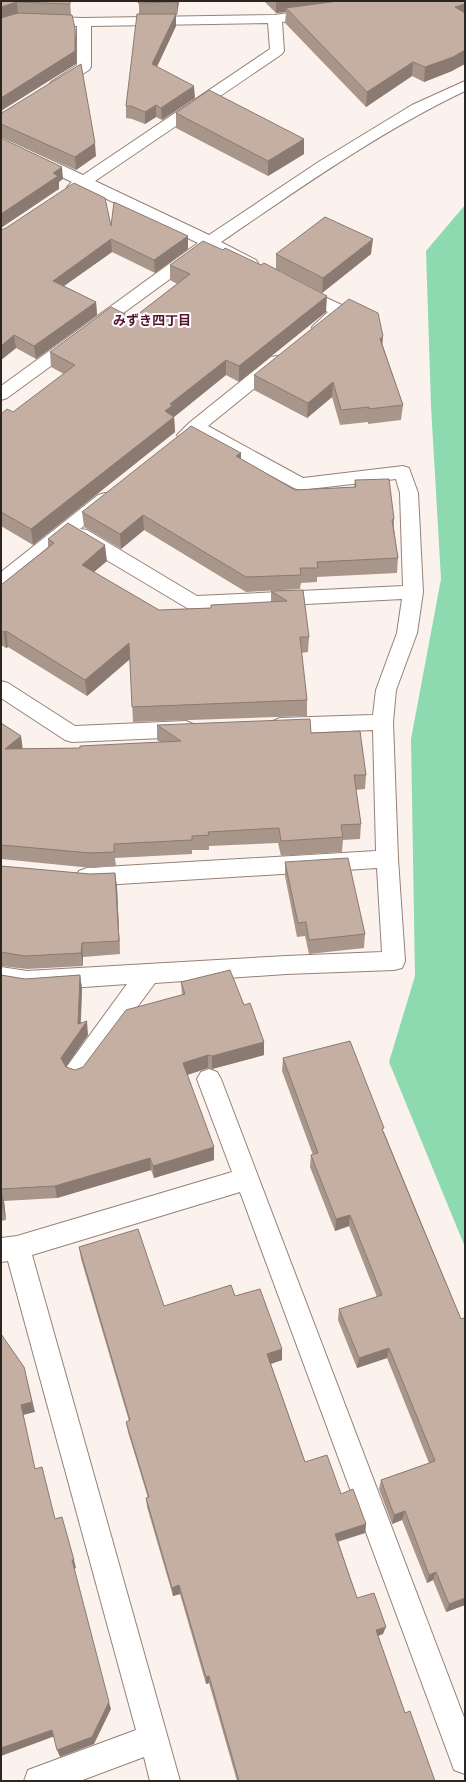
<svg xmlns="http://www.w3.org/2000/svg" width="466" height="1782" viewBox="0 0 466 1782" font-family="Commissioner,'Noto Sans JP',sans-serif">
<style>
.green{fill:#8dd9b0}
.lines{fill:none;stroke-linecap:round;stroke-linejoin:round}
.minor-casing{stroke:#968176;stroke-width:2}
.minor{fill:#fff;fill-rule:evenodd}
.wall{fill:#a9968b}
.shaded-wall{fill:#8a7a71}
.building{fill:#c5afa2;stroke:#8a7a71}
.labels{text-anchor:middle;stroke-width:4;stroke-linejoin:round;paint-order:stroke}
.far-neighbourhood-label{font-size:13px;font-weight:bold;fill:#551330;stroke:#fff}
</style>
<rect width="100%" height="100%" fill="#fcf2ed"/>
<path class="green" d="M465 205V1247L389 1062 415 976 411 739 441 579 431 406 426 251Z"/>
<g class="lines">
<defs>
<path id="minor" d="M315 9 320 10 322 13 320 16 282 22 284 51 282 54 95 181 209 235 320 161 412 105 465 81V91C379 132 300 188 221 242L256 260 258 263 256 266 250 268 244 266 211 249 7 398 1 400V386L198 243 84 188 75 192 69 190 67 187 72 182 1 148V137L83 175 270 49 268 23 91 26V67L89 70 61 88 56 89 51 88 49 85 51 82 77 65V26L19 24 1 29V21L18 16 84 18 275 15Z
M301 286 346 307 348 311C342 321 326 334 314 331L312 327 328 312 295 295 293 291 295 287Z
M277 356 283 357 286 361 283 365 208 426 303 478 403 466 409 468 418 493 423 592 417 633 396 690 393 722 398 859 405 961 402 968 394 970 286 974 155 983 84 1079 76 1082 68 1079 64 1072 68 1065 127 984 27 991 1 987V967L27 971 286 956 382 952 377 868 87 886 79 883 76 877 79 871 87 868 376 851 373 730 280 734 273 731 270 726 273 721 280 718 373 715 376 690 397 633 402 599 194 610 187 608 73 540 71 536 8 587 1 589V572L98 495 105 493 112 495 114 499 112 503 80 529 87 530 197 596 403 586 400 493 396 479 300 490 294 488 197 436C191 440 187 441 180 439L177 435 189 423 271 357Z
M1 681 8 683 75 726 186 721 193 724 196 729 193 734 186 737 72 742 65 740 1 698Z
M209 1069 217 1072 221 1079 465 1720V1774L454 1770 450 1759 240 1192 32 1255 180 1781H150L144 1757 80 1781H24L28 1770 136 1730 8 1261 1 1262V1238L17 1236 232 1172 197 1079 201 1072Z"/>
</defs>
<use href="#minor" class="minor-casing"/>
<use href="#minor" class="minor"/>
</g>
<path class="wall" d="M1 1H79L70 2 71 15 76 40V64Z
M139 1H179L177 15H176V26L157 67 195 98 162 120 156 117 145 124 132 119 126 118V106L139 14Z
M264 1H465L452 71 424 82 412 76 366 107 285 23 286 12 276 13Z
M1 113 96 156 76 170 1 137Z
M176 113 304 154 268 176 176 128Z
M111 226 188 236V249L155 273 112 252 64 286 96 302 97 315 36 359 16 348 1 360V230Z
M276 254H371L322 293 276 269Z
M170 265 326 312 239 382 226 375 174 417 175 432 33 545 1 526V414L13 412 64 374 51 367 50 352 133 318 177 284 170 280Z
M383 346 403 405 401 420 368 424V422L340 425 332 397 307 418 254 390V375Z
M241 453V459L295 490 354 487 355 480 394 519V528L398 558 397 573 317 577V582L301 583 300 589 246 592 144 530 121 549 84 527 82 512Z
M48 539 107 561 94 572 159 610 211 608V605L271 602V591L303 590 309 637 308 652 301 653 307 700V716L133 722 130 659 87 696 8 647 6 648 1 645V585L48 547Z
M1 723 21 736 22 749 80 748 160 742 157 740V725L311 733 366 775 365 789 356 790 361 824 360 839 343 840 342 852 281 856 278 843 209 846V850H192V854L115 858 116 866 92 868 1 859Z
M285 862 365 934 364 948 309 954 305 936 297 937 285 876Z
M1 866 90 874 115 873 117 887 120 954 83 957V966L27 969 1 966Z
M1 975 25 979 80 975 82 989 81 1023 88 1035 65 1067 75 1070 83 1067 182 995 181 982 244 1005 264 1055 212 1069 208 1068 187 1075 214 1147V1160L154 1178 151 1170 57 1198 4 1201 6 1220 1 1221Z
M283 1058 384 1132 461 1319 465 1321V1605L446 1612 433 1580 427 1583 402 1520 392 1524 379 1489 381 1480 429 1463 387 1358 357 1368 338 1320 339 1309 377 1297 349 1226 335 1231 310 1167 311 1155H313L282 1071Z
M79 1247 164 1306 235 1296 282 1360 271 1364 305 1462 341 1494 366 1524 365 1533 338 1541 357 1598 383 1634 378 1636 405 1713 435 1781H237L209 1683 206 1684 180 1594 173 1596 147 1507 146 1498H148L128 1432 126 1422 129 1421 81 1259Z"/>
<path class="shaded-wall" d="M177 1H179L177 15Z
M276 1H354L286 8V12L276 13Z
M17 2 18 14 1 20V7Z
M465 4V18L455 7Z
M176 14V26L152 77V64Z
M75 28 76 40V64L1 111V98Z
M465 50V64L452 71 424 82 425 67Z
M413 62 412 76 366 107 367 92Z
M194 86 195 98 162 120 161 108Z
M156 105V117L145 124V112Z
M304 139V154L268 176V161Z
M95 143 96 156 76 170 75 157Z
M62 167 63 179 59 182V189L1 228V214L53 173Z
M188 236V249L155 273 154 260Z
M111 239 112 252 54 293 53 281Z
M373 239 371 254 322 293 323 278Z
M327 296 326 312 239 382V366Z
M96 302 97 315 36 359 34 346Z
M14 335 16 348 1 360V346Z
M383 336 382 352 380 339Z
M226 360V375L174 417 175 432 33 545 31 529 165 411 170 404Z
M333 382 332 397 307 418 308 403Z
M241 453V467L236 456Z
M143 515 144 530 121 549 120 534Z
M105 545 107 561 83 581 82 565Z
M6 631 8 647 6 648 4 632Z
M129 643 130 659 87 696 85 680Z
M21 736 23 751 5 749Z
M115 873 117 887 120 954 119 941Z
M82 943 83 957V966L81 953Z
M80 975 82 989 80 1030 87 1021 88 1035 63 1071 61 1058 78 1024Z
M264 1042V1055L212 1069V1056Z
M208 1055V1068L184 1076 183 1063Z
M214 1147V1160L154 1178 153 1166Z
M150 1158 151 1170 57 1198 55 1186Z
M1 1189 4 1201 6 1220 3 1208Z
M350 1215 349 1226 335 1231 336 1219Z
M389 1348 387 1358 357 1368 359 1358Z
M282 1349V1360L267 1365V1354Z
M24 1367 35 1412 23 1415 38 1479 21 1405Z
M405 1511 402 1520 392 1524 394 1515Z
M366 1524 365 1533 334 1543 335 1534Z
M72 1560H74L76 1568 74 1569Z
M436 1572 433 1580 427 1583 429 1575Z
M179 1585 180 1594 173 1596 172 1588Z
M465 1598V1605L446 1612 449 1604Z
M386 1627 383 1634 374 1637 376 1630Z
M209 1676V1683L206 1684V1677Z
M109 1702 111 1709 94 1744 60 1757 57 1750Z
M52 1730 55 1736 1 1756V1748Z"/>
<path class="building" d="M1 1H70V4L17 2 1 7Z
M139 1H177V2L138 3Z
M338 1H465V4L455 7 465 13V50L453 57 425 67 413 62 367 92 286 8Z
M18 13 72 15 75 28V51L1 98V18Z
M137 14H176L152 64 194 86 161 108 156 105 145 112 131 106H126Z
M81 64 95 143 75 157 1 124V113L5 111Z
M209 90 304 139 268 161 176 113Z
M1 138 62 167 53 173 58 176 1 214Z
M74 183 105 198 111 226 114 202 188 236 154 260 111 239 53 281 96 302 34 346 14 335 1 346V230L6 228Z
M325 217 373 239 323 278 276 254Z
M203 241 223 250 225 248 261 265 264 263 327 296 239 366 226 360 170 404 173 405 165 411 174 417 31 529 1 512V414L7 409 13 412 75 365 50 352 111 307 133 318 190 274 170 265Z
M349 299 378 313 383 336 380 339 403 405 369 409V407L341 410 333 382 308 403 254 375Z
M191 426 241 453 236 456 295 490 356 487 355 480 389 479 394 519 392 520 398 558 317 562 318 568H300L301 575 246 577 143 515 120 534 82 512Z
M68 523 105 545 82 565 159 610 211 608V605L287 601 271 591 303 590 309 637H300L307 700 132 707 129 643 85 680 6 631 4 632 1 631V585L54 543 48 539Z
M310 719 311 733 360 731 366 775H354L361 824 341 825 343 837 281 841 279 828 208 832 209 835 192 836V840L114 844V852L91 853 1 845V723L21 736 5 749 80 748V746L181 741 157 725Z
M348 858 365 934 309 940 306 922 298 923 285 862Z
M1 866 90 874 115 873 119 941 82 943 81 953 25 956 1 952Z
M230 970 244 1005 250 1003 264 1042 212 1056 208 1055 183 1063 214 1147 153 1166 150 1158 55 1186 1 1189 3 1208H1V975L25 979 80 975 78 1024 87 1021 61 1058 66 1067 75 1070 83 1067 126 1010 185 994 181 982Z
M350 1041 384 1128 382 1129 417 1214 461 1319 464 1318 465 1321V1598L449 1604 436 1572 429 1575 405 1511 394 1515 381 1480 435 1461 389 1348 359 1358 339 1309 382 1295 350 1215 336 1219 311 1155 318 1153 283 1058Z
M138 1229 164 1306 231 1285 235 1296 260 1289 282 1349 267 1354 305 1462 327 1455 341 1494 353 1489 366 1524 335 1534 357 1598 374 1593 386 1627 376 1630 405 1713 410 1711 435 1781H239L209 1676 206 1677 179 1585 172 1588 146 1498 149 1497 126 1422 130 1420 79 1247Z
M1 1334 24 1367 32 1402 21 1405 35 1469 42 1467 55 1519 62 1517 74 1560H72L109 1702 92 1737 57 1750 52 1730 1 1748Z"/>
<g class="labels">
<g class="far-neighbourhood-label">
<text x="152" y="325">みずき四丁目</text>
</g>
</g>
<rect width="466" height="1782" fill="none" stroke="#2d2520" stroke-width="4"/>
</svg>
